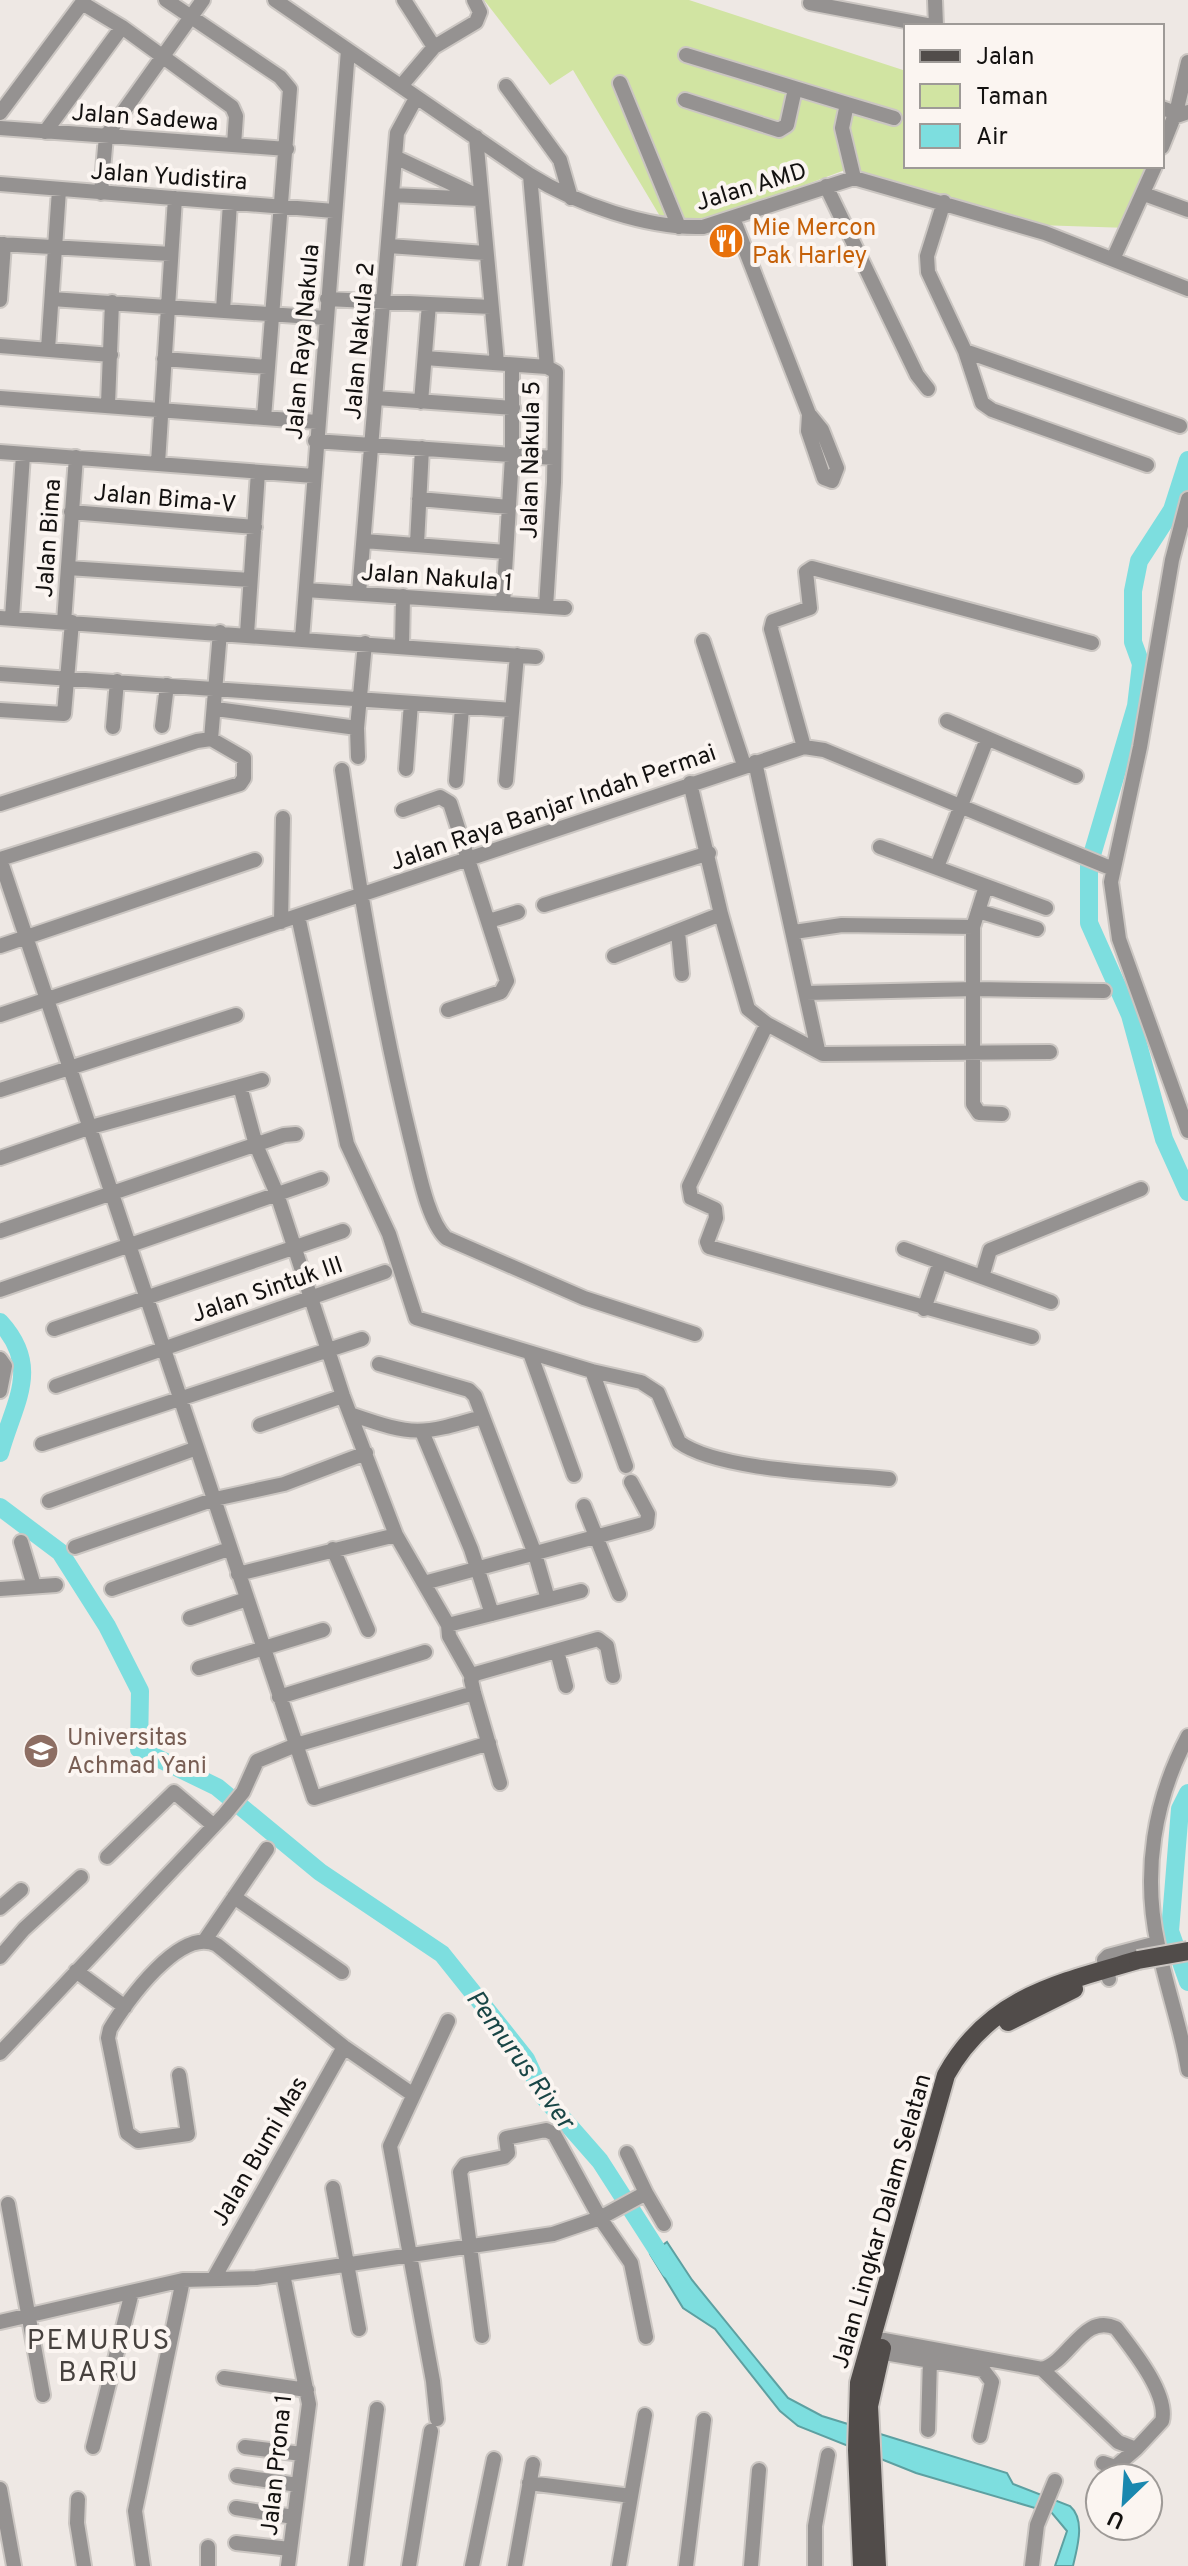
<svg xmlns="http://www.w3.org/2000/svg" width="1188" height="2566" viewBox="0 0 1188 2566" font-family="Overpass,sans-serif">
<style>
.green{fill:#d1e4a2}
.water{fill:#7ddedf;stroke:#5da0a1;stroke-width:2}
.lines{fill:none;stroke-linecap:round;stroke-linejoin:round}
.river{stroke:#7ddedf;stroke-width:18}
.minor-casing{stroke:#cbc6c2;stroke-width:18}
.major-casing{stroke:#cbc6c2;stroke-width:22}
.minor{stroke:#959291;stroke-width:14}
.major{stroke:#514c4a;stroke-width:18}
.major-bridge-casing{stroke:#cbc6c2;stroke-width:22;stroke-linecap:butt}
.major-bridge{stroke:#514c4a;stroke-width:18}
.labels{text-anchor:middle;stroke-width:8;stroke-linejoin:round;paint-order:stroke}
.street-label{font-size:24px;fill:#131110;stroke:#fbf5f1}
.food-label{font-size:24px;fill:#c56008;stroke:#fbf5f1;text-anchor:start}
.education-label{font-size:24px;fill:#785e54;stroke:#fbf5f1;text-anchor:start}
.water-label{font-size:26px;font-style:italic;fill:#194646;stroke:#fbf5f1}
.quarter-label{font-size:28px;letter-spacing:2px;fill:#47423f;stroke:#fbf5f1}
</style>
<rect width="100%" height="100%" fill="#eee8e4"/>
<path class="green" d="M484 0H689L906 71V166H1145L1129 228 1037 225 845 170 695 226 661 218 573 70 550 85Z"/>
<path class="water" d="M667 2242 692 2280 788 2398 822 2416 1007 2473 1013 2484 1070 2506C1086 2520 1077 2548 1073 2566H1055L1067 2531 1052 2513 916 2473 798 2426 780 2411 715 2329 683 2308 650 2254Z"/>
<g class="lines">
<path class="river" d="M1188 460 1172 510 1139 561 1133 591V642L1141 664 1136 706 1089 865V923L1130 1015 1164 1139 1188 1192
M0 1322C42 1368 14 1402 0 1453
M0 1507 60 1552 107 1626 140 1691 139 1749 217 1787 320 1872 442 1954 526 2059 543 2096 600 2161 670 2270
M1188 1793 1180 1809 1170 1931 1188 1982"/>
<defs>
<path id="minor" d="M166 0 280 77 290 89 264 418
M275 0 530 175C576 204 649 229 703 227L854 178 1045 233 1188 289
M404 0 434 47
M935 0 936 26
M810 3 932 26
M686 55 847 104 842 128 854 178
M620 83 679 227
M401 86 434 47 476 22 480 12 474 0
M506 86 560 160 571 198
M685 100 779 130 787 125 795 89
M847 104 894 118
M1162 108 1176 113 1188 62
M0 113 82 3 122 27 232 107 236 116 234 145
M0 128 287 149
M45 132 122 27
M476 137 497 363
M1162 147 1174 117 1188 112
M395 157 480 197
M530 175 547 367
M0 184 334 211
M826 186 917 375 928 389
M101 193 106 136 203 0
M1144 194 1188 210
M392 195 479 199
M944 202 927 256 928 272 965 351 982 403 992 410 1147 465
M733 218 809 414 822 430 837 468 832 481 824 478 808 431 809 414
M0 244 171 254
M389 246 485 253
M1114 257 1155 166
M52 299 326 318
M327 299 491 307
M0 300 4 244
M223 310 230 203
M0 346 111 355
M48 349 59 190
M965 351 1180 426
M425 358 547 367
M164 359 267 367
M0 398 317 422
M376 398 513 408
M421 402 429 304
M108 404 112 302
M315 441 554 458
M0 452 314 476
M158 463 175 198
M419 499 509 507
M1188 499 1172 560 1140 747 1111 882 1119 939 1188 1131
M71 512 255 527
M364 541 506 552
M417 544 422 448
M68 568 250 580
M306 590 565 608
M359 593 397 133 416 98
M503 604 512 457V365
M546 607 554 482 556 372 547 367
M0 618 536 657
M12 618 23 455
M64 622 76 457
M247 634 258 472
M302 639 348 50
M703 641 744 765
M402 646 403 596
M0 674 512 710
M216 709 357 728
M0 710 64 714 72 622
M947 721 1076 776
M162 726 167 685
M113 727 117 681
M211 739 220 632
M804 747 771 629 773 621 810 608 806 572 812 568 1092 643
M358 757 357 728 365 643
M755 762 818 1050
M406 769 411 703
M342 770C360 895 381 1018 411 1141 418 1167 427 1220 446 1238L584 1298 695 1334
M456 781 462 708
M506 781 517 655
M0 804 197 741 211 739 244 758V778L240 784 0 859
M403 810 440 797 450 803 507 981 501 992 448 1010
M880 847 1046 908
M0 859 314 1798 489 1743
M937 867 987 739
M986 886 973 927V1104L979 1113 1002 1114
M544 905 709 853
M978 911 1037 929
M721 914 748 1009 767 1024 823 1054 1050 1052
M298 916 347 1144 389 1234 416 1318 592 1371 641 1382 658 1393 679 1442C718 1471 838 1474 889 1479
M489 921 518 912
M281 922 283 818
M678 932 682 974
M794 932 842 925 973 927
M0 946 255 860
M614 956 721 914 690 783
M806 993 975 989 1104 991
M0 1015 804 747 824 750 1113 869
M767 1024 689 1186 691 1198 715 1209 716 1218 707 1242 709 1247 1032 1337
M240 1086 256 1145 277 1194 343 1396 396 1535 448 1625 449 1636 472 1677
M0 1090 236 1015
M0 1158 91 1127 262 1080
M0 1231 284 1135 296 1134
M904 1249 1051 1302
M982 1277 990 1250 1141 1189
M0 1290 321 1179
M924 1309 940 1262
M54 1329 343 1231
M530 1353 574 1475
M0 1359 5 1366 0 1391
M379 1364 469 1390 475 1396 535 1554 548 1599
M592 1371 626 1466
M56 1386 385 1272
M353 1415C414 1436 420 1435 482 1417
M260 1425 343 1396
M423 1434 471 1549 492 1614
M42 1444 362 1339
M49 1501 197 1448
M584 1506 619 1594
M21 1542 34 1586
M75 1547 215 1499 284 1484 366 1453
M333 1549 368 1630
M238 1574 396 1535
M424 1583 647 1523 648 1514 631 1482
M0 1589 56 1585
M112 1589 229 1549
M190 1618 247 1599
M448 1625 581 1591
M557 1651 566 1686
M199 1668 323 1630
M279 1697 425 1652
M1188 1736C1154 1800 1142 1873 1158 1945 1166 1987 1181 2027 1188 2070
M500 1783 474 1693 471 1680 475 1674 598 1639 607 1646 613 1676
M107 1857 174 1792 213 1825
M234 1897 342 1972
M0 1908 21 1890
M205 1940 267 1849
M0 1957 24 1929 81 1877
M76 1971 125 2007
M1109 1979 1104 1960 1108 1956 1157 1943
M0 2053 225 1814 243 1792 257 1761 296 1745 474 1693
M179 2075 188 2134 138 2141 127 2133 108 2038 110 2029C126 2002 181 1925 217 1945L344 2047 412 2094
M627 2153 646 2193
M333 2188 359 2329
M8 2204 43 2395
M283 2274 309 2404 288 2566
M214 2278 344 2047
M0 2322 183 2280 256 2278 553 2234 600 2218 631 2263 646 2337
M482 2336 460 2172 465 2165 504 2157 508 2153 506 2138 546 2130 554 2134 600 2218 646 2193 664 2224
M884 2340 1042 2369C1070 2361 1083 2313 1116 2328 1132 2349 1169 2394 1162 2421L1136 2449 1118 2442 1042 2369
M873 2351 983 2370 992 2382 980 2436
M224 2378 307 2390
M437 2419 433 2381 390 2146 448 2021
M928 2430 930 2359
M93 2447 132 2292
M245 2447 302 2454
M1103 2463 1115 2467 1136 2449
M237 2476 298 2485
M529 2483 631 2496
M0 2489 14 2566
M78 2499 77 2523 84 2566
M236 2508 294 2517
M236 2543 290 2549
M143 2566 135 2511 183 2280
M208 2566V2547
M356 2566 377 2409
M409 2566 431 2431
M472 2566 494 2459
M515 2566 533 2464
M619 2566 645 2415
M686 2566 704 2420
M751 2566 759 2470
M815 2566V2526L828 2455
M1032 2566 1037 2525 1055 2481"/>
<path id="major" d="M1008 2022 1074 1989
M862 2566 857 2450 859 2383 946 2075C989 1997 1059 1983 1138 1960
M877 2566 869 2406 882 2348"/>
</defs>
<use href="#minor" class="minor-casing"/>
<use href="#major" class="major-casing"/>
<use href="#minor" class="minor"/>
<use href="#major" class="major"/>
<defs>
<path id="major-bridge" d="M1138 1960 1188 1951"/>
</defs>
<use href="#major-bridge" class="major-bridge-casing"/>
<use href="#major-bridge" class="major-bridge"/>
</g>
<defs>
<symbol id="restaurant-disc" viewBox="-11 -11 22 22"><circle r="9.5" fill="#e8710a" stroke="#fbf5f1"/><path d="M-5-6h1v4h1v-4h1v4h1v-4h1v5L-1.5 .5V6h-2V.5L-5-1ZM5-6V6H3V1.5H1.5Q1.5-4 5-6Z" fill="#fff"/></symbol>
<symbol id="university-disc" viewBox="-11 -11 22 22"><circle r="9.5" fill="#8d6e63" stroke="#fbf5f1"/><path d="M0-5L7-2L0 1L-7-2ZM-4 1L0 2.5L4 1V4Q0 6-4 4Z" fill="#fff"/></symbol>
</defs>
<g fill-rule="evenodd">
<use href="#restaurant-disc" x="706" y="221" width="40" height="40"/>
<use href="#university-disc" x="21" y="1731" width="40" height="40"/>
</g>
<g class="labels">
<g class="street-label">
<text transform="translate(145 117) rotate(4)" y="8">Jalan Sadewa</text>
<text transform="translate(169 176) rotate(4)" y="8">Jalan Yudistira</text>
<text transform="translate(751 186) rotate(-17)" y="8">Jalan AMD</text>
<text transform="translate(359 341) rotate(-85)" y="8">Jalan Nakula 2</text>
<text transform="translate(302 342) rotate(-85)" y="8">Jalan Raya Nakula</text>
<text transform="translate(530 460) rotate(-89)" y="8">Jalan Nakula 5</text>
<text transform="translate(165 498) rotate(5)" y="8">Jalan Bima-V</text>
<text transform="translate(48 538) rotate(-86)" y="8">Jalan Bima</text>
<text transform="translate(437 577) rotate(4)" y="8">Jalan Nakula 1</text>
<text transform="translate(553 807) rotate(-19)" y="8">Jalan Raya Banjar Indah Permai</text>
<text transform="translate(267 1289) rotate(-19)" y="8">Jalan Sintuk III</text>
<text transform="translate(259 2151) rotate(-60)" y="8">Jalan Bumi Mas</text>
<text transform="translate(881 2221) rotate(-74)" y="8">Jalan Lingkar Dalam Selatan</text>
<text transform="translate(276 2465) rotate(-84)" y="8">Jalan Prona 1</text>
</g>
<g class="food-label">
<text x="752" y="235">Mie Mercon<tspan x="752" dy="28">Pak Harley</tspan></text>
</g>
<g class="education-label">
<text x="67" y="1745">Universitas<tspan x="67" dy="28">Achmad Yani</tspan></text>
</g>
<g class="water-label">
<text transform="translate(521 2059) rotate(54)" y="9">Pemurus River</text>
</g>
<g class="quarter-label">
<text x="99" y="2349">PEMURUS<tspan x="99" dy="32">BARU</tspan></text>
</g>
</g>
<rect x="904" y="24" width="260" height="144" fill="#fbf5f1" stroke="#9e9a97" stroke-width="2"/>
<rect x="920" y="50" width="40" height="12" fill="#514c4a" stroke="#9e9a97" stroke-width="2"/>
<text x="976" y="64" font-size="24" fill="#131110">Jalan</text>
<rect x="920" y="84" width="40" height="24" fill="#d1e4a2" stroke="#9e9a97" stroke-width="2"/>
<text x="976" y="104" font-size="24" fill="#131110">Taman</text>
<rect x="920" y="124" width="40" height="24" fill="#7ddedf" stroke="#9e9a97" stroke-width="2"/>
<text x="976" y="144" font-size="24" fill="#131110">Air</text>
<g transform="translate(1124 2502) rotate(205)"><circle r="38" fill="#fbf5f1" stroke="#9e9a97" stroke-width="2"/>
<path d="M0-6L14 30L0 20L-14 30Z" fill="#1a88af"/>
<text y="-12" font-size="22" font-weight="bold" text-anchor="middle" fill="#131110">U</text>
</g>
</svg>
